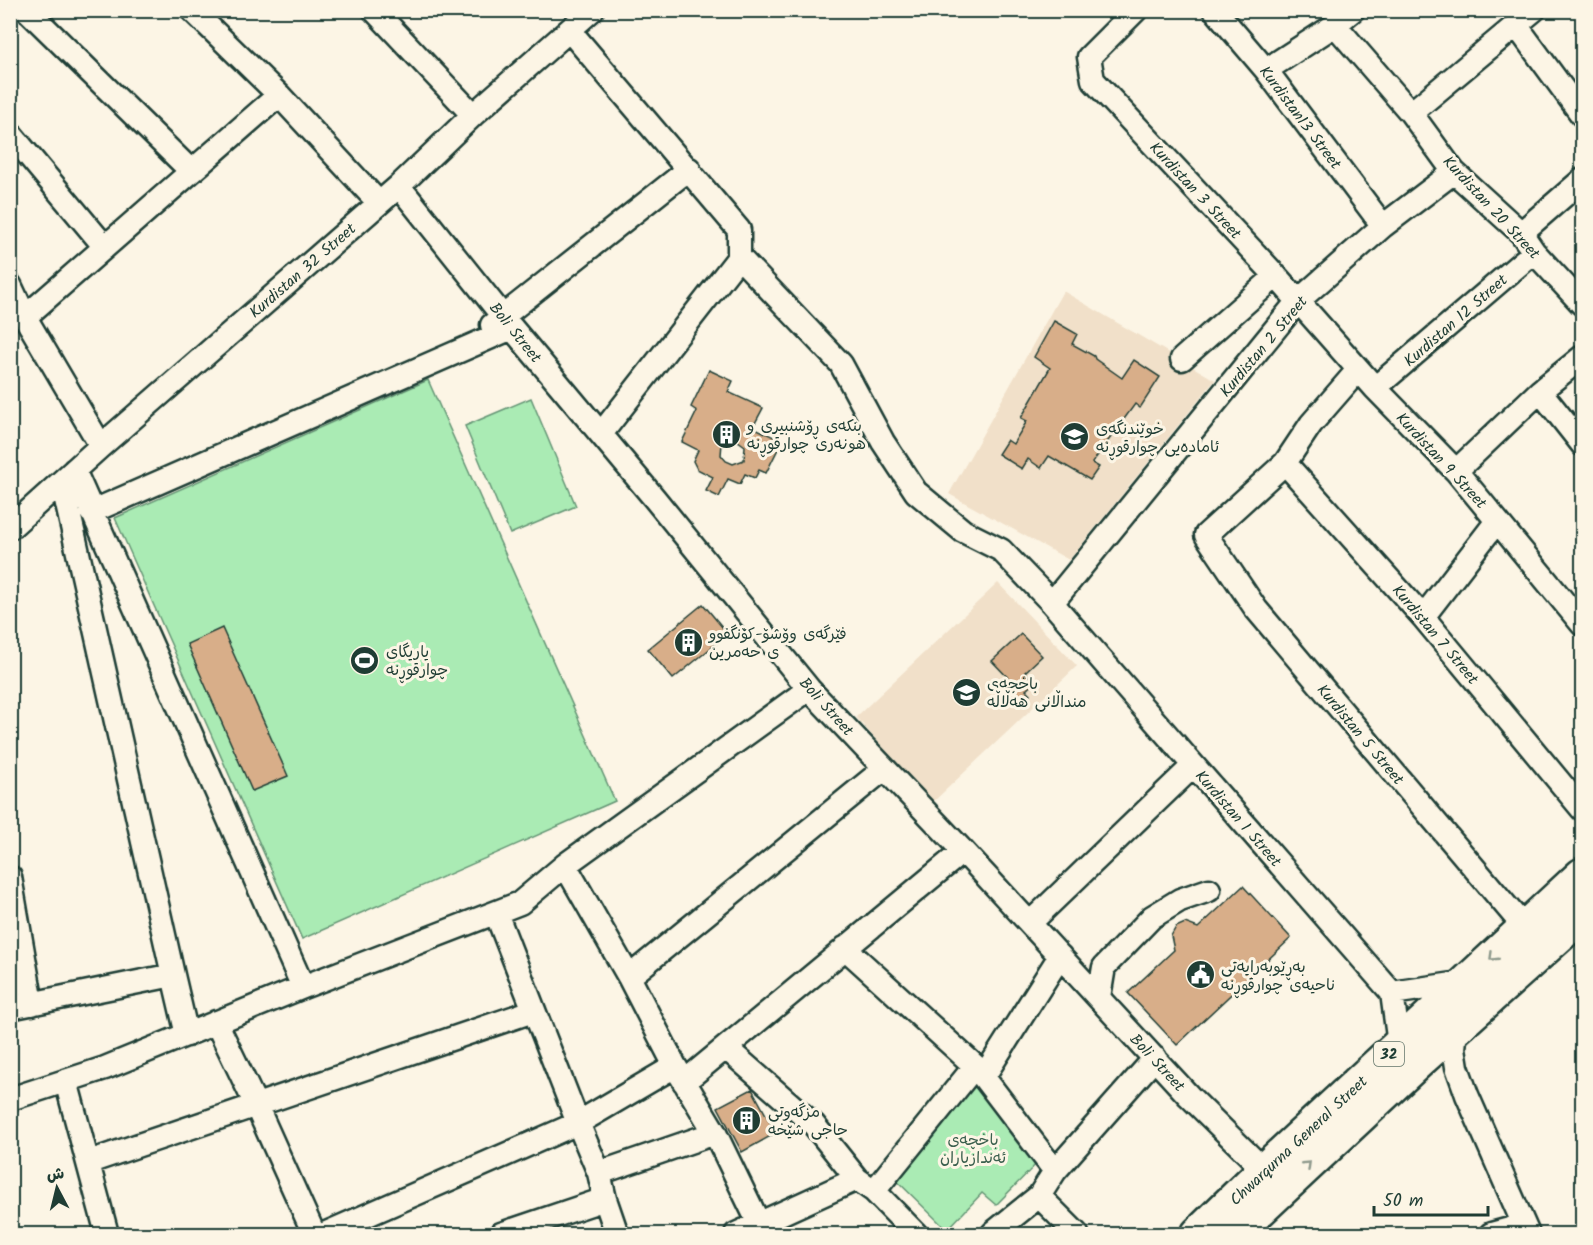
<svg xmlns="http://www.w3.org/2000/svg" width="1593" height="1245" viewBox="0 0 1593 1245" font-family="Kalam,'Playpen Sans Arabic',sans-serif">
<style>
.built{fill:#f1e0c9}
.green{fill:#aaebb4;stroke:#649474;stroke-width:1.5}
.building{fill:#d8ae89;stroke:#1f3d34;stroke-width:1.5;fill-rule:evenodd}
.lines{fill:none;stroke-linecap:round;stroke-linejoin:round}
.minor-casing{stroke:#1f3d34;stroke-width:27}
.highway-casing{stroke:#1f3d34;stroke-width:38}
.minor{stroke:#fcf5e5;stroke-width:22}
.highway{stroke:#fcf5e5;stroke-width:33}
.oneway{stroke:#8e998c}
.labels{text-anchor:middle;stroke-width:6;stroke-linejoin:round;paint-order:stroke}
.shield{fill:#fcf5e5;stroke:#617469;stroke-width:1.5}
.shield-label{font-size:15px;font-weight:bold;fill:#1f3d34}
.street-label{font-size:16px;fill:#1f3d34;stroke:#fcf5e5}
.poi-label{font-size:16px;fill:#1f3d34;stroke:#fcf5e5;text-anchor:start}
.park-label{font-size:16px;fill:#3b604e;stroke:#fcf5e5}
</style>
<rect width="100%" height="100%" fill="#fcf5e5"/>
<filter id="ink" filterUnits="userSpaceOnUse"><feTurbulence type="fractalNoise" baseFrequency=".0167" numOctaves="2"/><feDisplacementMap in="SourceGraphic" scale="12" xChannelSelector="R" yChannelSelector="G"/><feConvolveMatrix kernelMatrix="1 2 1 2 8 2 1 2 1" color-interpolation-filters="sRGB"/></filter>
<g filter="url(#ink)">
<path class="built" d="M1063 291 1215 380 1069 560 949 494Z
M998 583 1077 666 932 803 856 717Z"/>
<path class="green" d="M428 380 615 801 302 939 115 518Z
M531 398 576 506 510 534 465 426Z
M973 1083 1045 1155 996 1205 982 1193 947 1230 887 1171Z"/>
<path class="building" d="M1054 321 1077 334 1072 344 1094 356 1095 359 1122 378 1134 360 1160 377 1140 408 1135 404 1092 463 1099 467 1090 480 1049 456 1041 468 1028 459 1022 469 998 454 1007 440 1013 444 1027 421 1021 418 1050 368 1034 357Z
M709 370 733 381 728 392 763 408 753 427 782 441 766 473 759 470 755 478 745 474 740 484 728 479 719 497 706 491 713 477 697 469 693 461 698 450 682 442 697 411 691 407ZM734 438 745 446 744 460 733 464 726 461 721 455 722 443Z
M703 604 728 634 673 679 648 649Z
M222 628 288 776 252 791 187 644Z
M1021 634 1042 656 1025 672 1034 683 1026 690 1030 694 1019 704 1016 701 1014 704 1004 694 1014 684 992 661Z
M1243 886 1291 938 1177 1045 1128 993 1174 950 1171 936 1176 927 1185 923 1198 928Z
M752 1089 776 1133 742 1152 718 1107Z"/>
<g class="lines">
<defs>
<path id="minor" d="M27 10 191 171
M192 10 279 95 379 203
M374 10 473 115
M1136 10 1089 57 1093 80 1276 276 1375 388 1456 471 1582 624
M1215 10 1266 70 1383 226
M1335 25 1411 113 1454 172 1521 233 1534 252 1582 304
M1516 25 1582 115
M570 31 739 230V257L601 434
M1266 70 1335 25 1353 10
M1411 113 1534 10
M10 133 105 247
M399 186 512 328 655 499 809 689 963 851 1189 1096 1264 1170
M1521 233 1582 180
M739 257 841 364 883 442 916 492 963 531 1001 550 1052 603 1392 993 1399 1044
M10 285 25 317 101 446
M25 317 279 95
M492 325 689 169
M1182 359 1276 276
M1358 370 1311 424 1285 463 1206 535 1256 609 1524 927
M1375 388 1534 252
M1540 391 1582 444
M1285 463 1423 617 1582 809
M74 470 303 987
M1456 471 1540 391 1582 357
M62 482 173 975
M91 512 512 328
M10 528 101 446 399 186 473 115 592 10
M1052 603 1298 301 1383 226 1454 172
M1423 617 1497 521
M565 865 629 977 675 1066 715 1133 764 1234
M10 877 32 1004
M496 913 578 1123 599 1173 605 1199 617 1234
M1030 923 1193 766
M845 948 975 1066 1055 1171
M629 977 884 769
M1392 993 1467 982
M1099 997 1104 967 1152 917 1180 900 1209 890
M10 1008 173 975 187 1035
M216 1022 256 1105 314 1234
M1461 1024 1455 1039 1454 1048 1457 1067 1467 1095 1528 1234
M726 1048 814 1125 857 1179 874 1191 975 1066
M984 1076 1060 956
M66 1081 107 1234
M684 1082 963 851
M10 1099 105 1068 303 987 520 903 565 865 809 689
M89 1162 533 1011
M599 1173 715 1133
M874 1191 916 1234
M1039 1196 1077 1234
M993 1233 1039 1196 1055 1171 1155 1058
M324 1234 578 1123 675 1066
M501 1234 605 1199
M736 1234 857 1179
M1491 1234 1524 1225"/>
<path id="highway" d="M1198 1234 1264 1170 1582 875
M1234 1234 1418 1062 1582 915"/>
</defs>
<use href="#minor" class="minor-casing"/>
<use href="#highway" class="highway-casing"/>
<use href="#minor" class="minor"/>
<use href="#highway" class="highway"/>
</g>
<defs><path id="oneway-chevron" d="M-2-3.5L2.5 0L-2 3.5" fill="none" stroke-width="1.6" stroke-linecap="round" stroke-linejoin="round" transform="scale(1.5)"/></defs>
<g class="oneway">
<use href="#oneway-chevron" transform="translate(1493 957) rotate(136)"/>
<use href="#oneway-chevron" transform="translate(1307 1165) rotate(-44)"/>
</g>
</g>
<defs>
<symbol id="building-disc" viewBox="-11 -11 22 22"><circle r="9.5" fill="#1f3d34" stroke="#fcf5e5"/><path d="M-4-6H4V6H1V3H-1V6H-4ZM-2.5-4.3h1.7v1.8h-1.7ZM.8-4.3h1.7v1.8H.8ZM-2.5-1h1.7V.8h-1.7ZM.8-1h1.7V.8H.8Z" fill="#fff"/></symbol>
<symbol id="school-disc" viewBox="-11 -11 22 22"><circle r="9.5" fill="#1f3d34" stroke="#fcf5e5"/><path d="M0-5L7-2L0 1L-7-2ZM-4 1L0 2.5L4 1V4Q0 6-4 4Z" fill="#fff"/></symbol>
<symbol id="stadium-disc" viewBox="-11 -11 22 22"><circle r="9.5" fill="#1f3d34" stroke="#fcf5e5"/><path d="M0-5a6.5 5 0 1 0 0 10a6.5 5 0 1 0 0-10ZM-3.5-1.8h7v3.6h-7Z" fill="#fff"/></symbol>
<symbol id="civic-disc" viewBox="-11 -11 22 22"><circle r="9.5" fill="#1f3d34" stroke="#fcf5e5"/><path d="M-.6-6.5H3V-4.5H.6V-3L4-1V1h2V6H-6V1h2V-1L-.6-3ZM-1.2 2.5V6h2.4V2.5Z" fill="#fff"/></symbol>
</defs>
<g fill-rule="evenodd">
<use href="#building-disc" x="710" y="418" width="33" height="33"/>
<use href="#school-disc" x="1058" y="420" width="33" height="33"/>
<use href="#building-disc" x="672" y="626" width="33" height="33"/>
<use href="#stadium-disc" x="348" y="644" width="33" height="33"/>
<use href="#school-disc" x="950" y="676" width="33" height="33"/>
<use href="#civic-disc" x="1184" y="958" width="33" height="33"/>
<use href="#building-disc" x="730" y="1104" width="33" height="33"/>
</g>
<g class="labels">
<rect class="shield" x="1374" y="1042" width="30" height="24" rx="4.5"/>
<g class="shield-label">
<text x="1389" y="1059">32</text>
</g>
<g class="street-label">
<text transform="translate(1301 117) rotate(53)" y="6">Kurdistan13 Street</text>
<text transform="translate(1196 190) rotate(47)" y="6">Kurdistan 3 Street</text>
<text transform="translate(1492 207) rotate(47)" y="6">Kurdistan 20 Street</text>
<text transform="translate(302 270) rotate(-41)" y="6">Kurdistan 32 Street</text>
<text transform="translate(1455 320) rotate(-41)" y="6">Kurdistan 12 Street</text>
<text transform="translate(516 332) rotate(51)" y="6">Boli Street</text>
<text transform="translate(1263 346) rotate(-50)" y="6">Kurdistan 2 Street</text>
<text transform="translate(1442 460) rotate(47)" y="6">Kurdistan 9 Street</text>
<text transform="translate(1436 634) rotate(50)" y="6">Kurdistan 7 Street</text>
<text transform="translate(827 706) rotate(48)" y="6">Boli Street</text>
<text transform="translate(1361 734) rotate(50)" y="6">Kurdistan 5 Street</text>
<text transform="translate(1239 818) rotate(49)" y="6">Kurdistan 1 Street</text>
<text transform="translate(1158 1062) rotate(47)" y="6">Boli Street</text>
<text transform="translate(1298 1140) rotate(-43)" y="6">Chwarqurna General Street</text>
</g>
<g class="poi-label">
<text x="747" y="431">بنکەی ڕۆشنبیری و<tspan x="747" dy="18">هونەری چوارقوڕنە</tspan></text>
<text x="1096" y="434">خوێندنگەی<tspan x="1096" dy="18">ئامادەیی چوارقوڕنە</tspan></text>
<text x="709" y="639">فێرگەی وۆشۆ-کۆنگفوو<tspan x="709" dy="18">ی حەمرین</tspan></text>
<text x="386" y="657">یاریگای<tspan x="386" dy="18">چوارقوڕنە</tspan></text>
<text x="987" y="689">باخچەی<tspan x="987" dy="18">منداڵانی هەڵاڵە</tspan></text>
<text x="1221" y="972">بەڕێوبەرایەتی<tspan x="1221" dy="18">ناحیەی چوارقوڕنە</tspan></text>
<text x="768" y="1117">مزگەوتی<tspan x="768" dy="18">حاجی شێخە</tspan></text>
</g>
<g class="park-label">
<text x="973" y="1145">باخچەی<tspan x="973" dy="18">ئەندازیاران</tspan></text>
</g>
</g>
<rect width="1593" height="1245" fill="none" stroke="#fcf5e5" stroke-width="36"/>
<rect x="18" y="18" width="1557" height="1209" fill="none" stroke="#1f3d34" stroke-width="2" filter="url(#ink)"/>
<g transform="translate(57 1188) rotate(353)" stroke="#fcf5e5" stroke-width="4.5" paint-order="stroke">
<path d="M0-4.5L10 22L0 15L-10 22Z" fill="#1f3d34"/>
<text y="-9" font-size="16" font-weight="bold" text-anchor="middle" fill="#1f3d34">ش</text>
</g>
<path d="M1374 1206v9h114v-9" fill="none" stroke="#1f3d34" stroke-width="3"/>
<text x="1383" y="1206" font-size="18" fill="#1f3d34" stroke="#fcf5e5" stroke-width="4.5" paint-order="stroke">50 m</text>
</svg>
